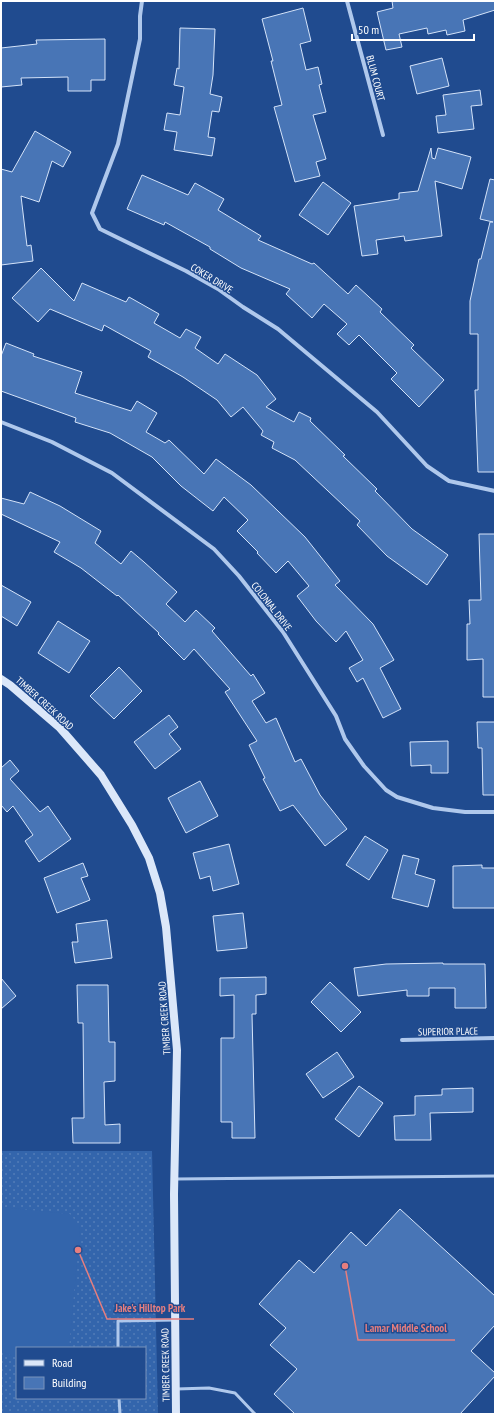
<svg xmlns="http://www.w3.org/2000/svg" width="496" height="1415" viewBox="0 0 496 1415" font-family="'PT Sans Narrow',sans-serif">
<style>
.grass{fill:url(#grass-dots);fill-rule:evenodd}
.pitch{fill:#3365ac}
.building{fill:#4875b6;stroke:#d4e3f9}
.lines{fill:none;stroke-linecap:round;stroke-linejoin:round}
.lane{stroke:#afc8ec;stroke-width:3}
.street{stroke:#afc8ec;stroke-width:4}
.secondary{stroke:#dbe7f9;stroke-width:8}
.labels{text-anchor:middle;stroke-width:3;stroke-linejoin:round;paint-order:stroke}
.street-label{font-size:10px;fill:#fff;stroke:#204b8f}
.leader{fill:none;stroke:#e67e7e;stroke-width:1.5}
.callout-dot{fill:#e67e7e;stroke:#204b8f;stroke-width:1.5}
.callout-label{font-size:11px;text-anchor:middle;font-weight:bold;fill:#e67e7e;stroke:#204b8f;stroke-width:3;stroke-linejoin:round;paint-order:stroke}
</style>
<defs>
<pattern id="grass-dots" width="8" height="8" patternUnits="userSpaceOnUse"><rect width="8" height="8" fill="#3365ac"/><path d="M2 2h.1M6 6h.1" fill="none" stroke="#527cb8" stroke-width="1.8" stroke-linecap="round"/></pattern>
</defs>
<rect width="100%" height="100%" fill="#204b8f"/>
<path class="grass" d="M1 1151H152L158 1414H1ZM17 1348H145V1398H17Z"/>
<path class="pitch" d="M1 1207 70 1214 80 1227 69 1348H17V1358L1 1351Z"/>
<path class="building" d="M392 1H495V10L463 20 465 31 447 35 446 30 428 34 427 28 399 34 402 47 386 50 377 12 393 8Z
M303 8 311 41 300 44 306 70 318 67 322 84 319 85 326 112 313 115 326 159 316 162 320 176 295 182 274 107 282 105 271 61H273L262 19Z
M180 28 215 29 213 75 210 94 222 97 219 112 212 111 208 137 215 138 212 156 174 150 177 132 164 130 167 113 180 115 184 87 174 85 177 68 179 69Z
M105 39V80H91V91H68V77L21 78 22 85 1 87V48L37 44 36 40Z
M442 58 449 86 417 94 410 66Z
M480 90 482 105 471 106 474 129 438 133 436 116 446 115 443 95Z
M35 131 71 152 63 167 52 161 39 202 21 196 27 246 31 245 33 261 1 265V169L12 172Z
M431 148 432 158 435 159 438 148 471 157 462 189 435 181 442 236 405 241 404 236 376 240 378 254 362 256 354 206 399 199V193L418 191Z
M142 175 188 195 195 183 224 199 218 210 261 236 258 240 312 264 314 263 348 294 356 285 382 309 380 312 414 345 411 348 444 380 419 407 391 379 397 373 359 335 349 345 337 334 347 324 324 304 312 318 286 294 290 289 241 268 210 249V247L165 222 164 225 127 209Z
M490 179 495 180V472H478L475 390H478V334H470V301L479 259H481L490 222H493L480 219Z
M323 182 351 203 328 235 299 215Z
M41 268 74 301 82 283 126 302 129 297 159 314 154 323 180 338 186 329 201 337 195 348 218 364 225 354 257 375 276 399 266 407 294 422 299 412 311 418 310 421 345 455 343 456 377 489 375 491 412 529 448 555 427 585 387 556 357 525 360 521 295 460 272 448 274 442 261 435 263 431 243 407 231 417 217 400 183 377 148 357 151 351 104 325 102 331 50 309 38 322 12 298Z
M6 343 34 354 33 356 82 372 75 393 131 411 137 401 157 413 146 432 165 443 169 440 204 474 216 459 251 485 305 537 340 581 335 585 373 624 394 660 380 668 401 709 383 718 363 678 357 682 349 668 363 660 346 631 336 642 316 621 297 596 309 586 288 561 276 573 257 553 258 552 237 531 248 520 224 497 213 511 181 486 152 457 110 433 75 422 76 418 1 391V356Z
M30 492 60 506 101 531 95 543 121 564 131 551 144 562 177 592 166 604 185 622 196 610 215 628 212 631 251 676 253 674 265 693 252 701 266 723 276 718 295 762 301 759 320 795 347 829 325 846 293 805 280 811 263 779 265 778 249 745 257 741 225 692 230 689 194 649 184 660 158 634 159 633 118 595 117 596 81 568 54 552 60 542 1 514V498L24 504Z
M479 534H495V697H483V659L467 660V624H470L469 600H481Z
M1 585 31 602 17 626 1 616Z
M58 621 90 641 69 673 38 653Z
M119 667 142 691 114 719 90 696Z
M169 715 178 727 169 734 181 749 155 769 134 742Z
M477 722H495V795H483L482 748H478Z
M448 741V773H431V765L411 766 410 742Z
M10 760 19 771 10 779 40 812 48 806 71 839 39 862 25 841 33 835 13 806 7 812 1 805V768Z
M200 781 218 816 186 833 168 798Z
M365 836 388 850 369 880 346 865Z
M229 844 239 884 213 891 210 876 200 879 193 853Z
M403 855 419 859 415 874 435 880 428 907 392 898Z
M83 863 88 876 81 878 90 900 57 913 44 878Z
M482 865V868H495V908H453V866Z
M243 913 247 948 217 951 213 916Z
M107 920 112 958 75 963 72 942H78L76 924Z
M443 963V964H485L486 1008H455V988H429V996H407V990L358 996 354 968 386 964Z
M266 977V994L256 995V1014H252L255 1138H232V1122H221V1038H234V995L220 996V978Z
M1 978 16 996 1 1009Z
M330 982 361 1012 341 1032 311 1002Z
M77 985H108L109 1042H115V1081L104 1082 105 1125 120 1124V1143H73L72 1118H84L83 1023H78Z
M337 1052 354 1077 323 1098 306 1074Z
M359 1086 383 1103 359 1137 335 1119Z
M473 1088V1112L430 1113 431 1140H395L394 1116 415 1115V1096L442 1095V1089Z
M400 1209 495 1296V1325L471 1351 495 1373V1376L460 1414H295L274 1394 297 1369 270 1345 286 1328 259 1304 299 1260 314 1273 351 1232 366 1246Z"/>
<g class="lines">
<path class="lane" d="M175 1179 495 1176
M118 1348V1321L175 1320
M176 1389 209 1388 235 1393 255 1414
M119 1398 120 1414"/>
<path class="street" d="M142 1 140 16V39L118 144 92 213 100 229 186 271 218 289 243 307 278 329 377 412 427 466 449 481 495 491
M347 1 383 135
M1 422 52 442 112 473 214 549 239 576 283 632 336 716 345 739 364 766 386 790 397 797 433 808 465 812H495
M402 1040 495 1038"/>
<path class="secondary" d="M1 679 10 685 60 728 101 775 132 825 149 858 160 893 166 927 177 1050 174 1194 176 1414"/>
</g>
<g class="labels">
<g class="street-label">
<text transform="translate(376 78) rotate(75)" y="4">BLUM COURT</text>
<text transform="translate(212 278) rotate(31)" y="4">COKER DRIVE</text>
<text transform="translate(272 606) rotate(52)" y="4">COLONIAL DRIVE</text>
<text transform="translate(45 703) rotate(42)" y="4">TIMBER CREEK ROAD</text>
<text transform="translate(164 1018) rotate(-94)" y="4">TIMBER CREEK ROAD</text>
<text transform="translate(448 1031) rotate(-1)" y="4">SUPERIOR PLACE</text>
<text transform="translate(165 1365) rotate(-91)" y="4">TIMBER CREEK ROAD</text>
</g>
</g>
<path class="leader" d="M78 1250L107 1319H194M345 1266L358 1340H455"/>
<g class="callout-dot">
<circle cx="78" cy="1250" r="4"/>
<circle cx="345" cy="1266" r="4"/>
</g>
<g class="callout-label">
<text x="150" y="1312">Jake's Hilltop Park</text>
<text x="406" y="1332">Lamar Middle School</text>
</g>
<rect width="496" height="1415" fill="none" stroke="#ffffff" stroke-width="4"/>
<rect x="16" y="1347" width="130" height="52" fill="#204b8f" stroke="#7993bc"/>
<rect x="24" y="1360" width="20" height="6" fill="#dbe7f9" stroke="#7993bc"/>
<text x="52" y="1367" font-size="12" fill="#ffffff">Road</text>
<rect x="24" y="1377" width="20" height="12" fill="#4875b6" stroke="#7993bc"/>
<text x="52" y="1387" font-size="12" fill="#ffffff">Building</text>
<path d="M352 34v6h122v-6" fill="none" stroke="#ffffff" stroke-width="2"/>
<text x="358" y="34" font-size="12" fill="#ffffff" stroke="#204b8f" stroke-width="3" paint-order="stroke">50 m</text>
</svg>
